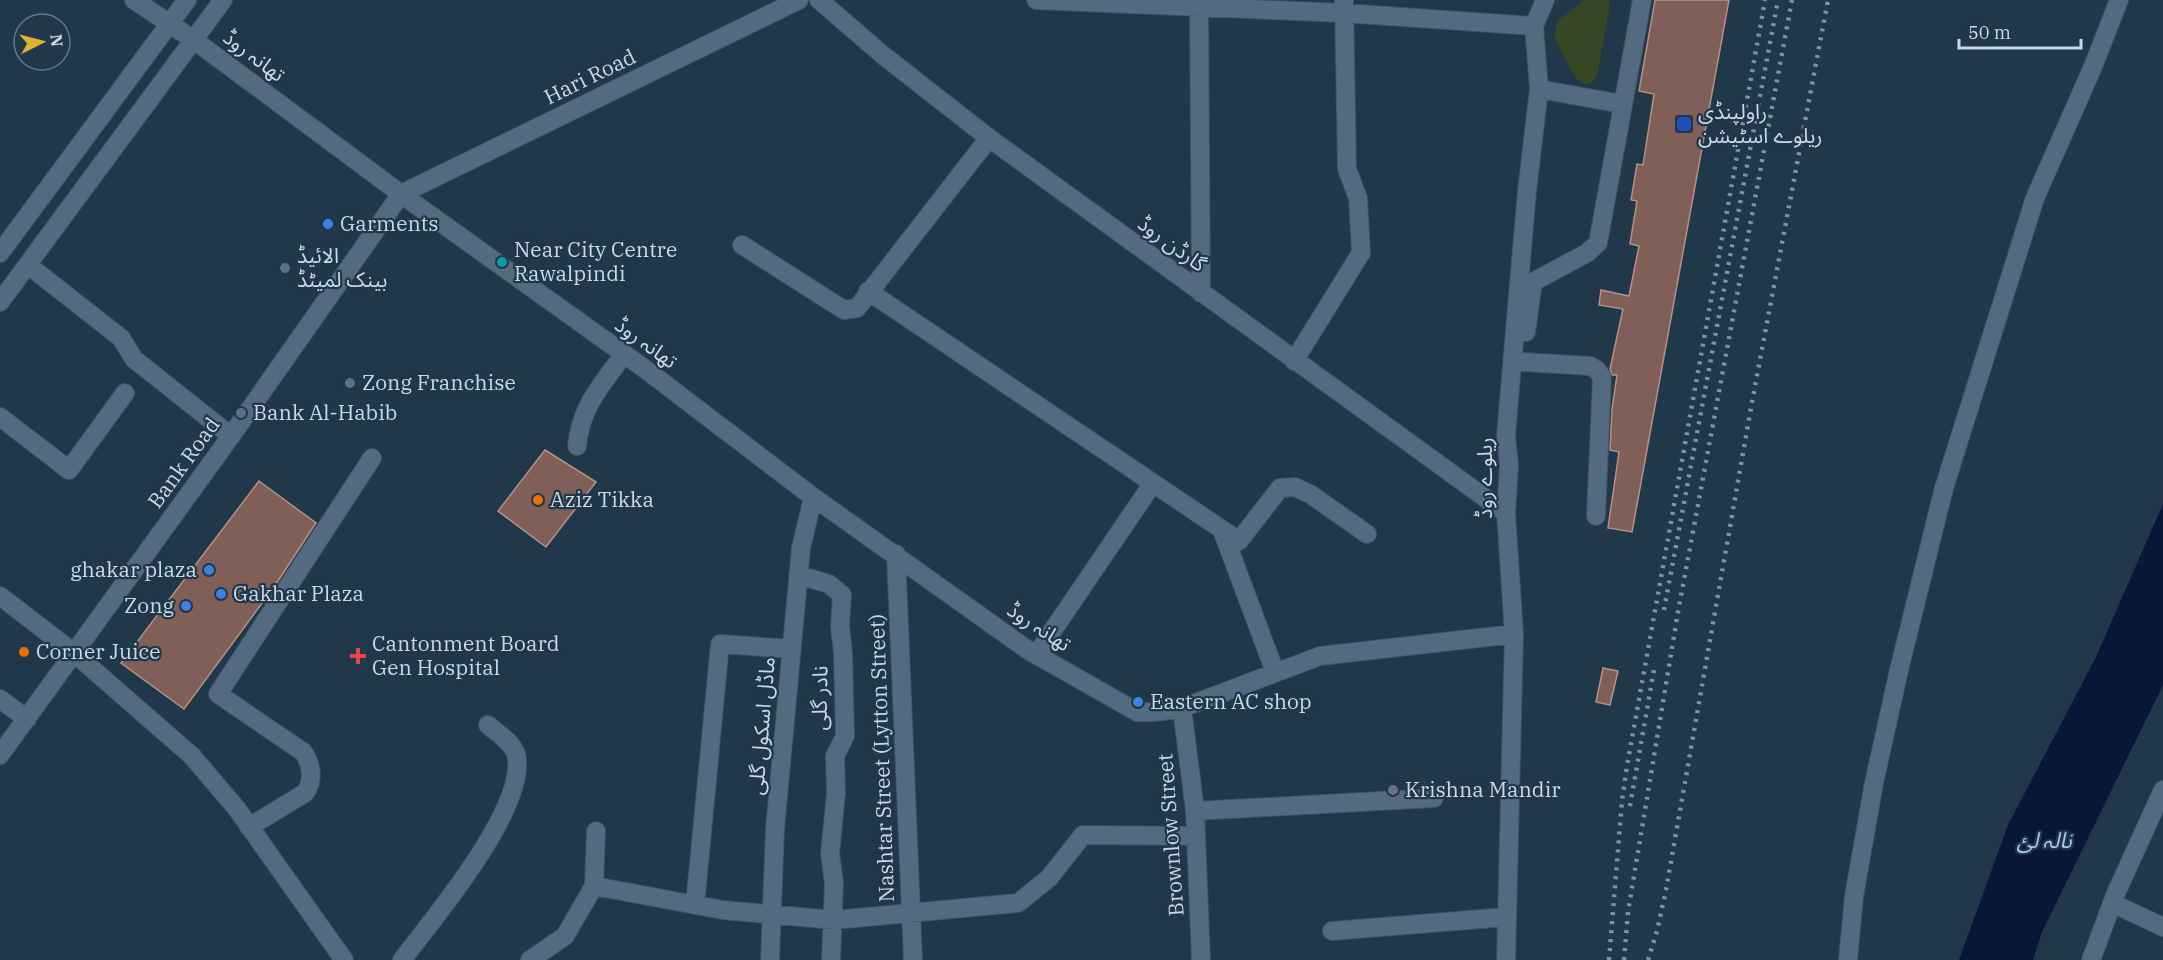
<svg xmlns="http://www.w3.org/2000/svg" width="2163" height="960" viewBox="0 0 2163 960" font-family="'IBM Plex Serif','Noto Sans Arabic',serif">
<style>
.green{fill:#374725}
.water{fill:#081737}
.building{fill:#7f5f57;stroke:#b39188;stroke-width:1.5}
.lines{fill:none;stroke-linecap:round;stroke-linejoin:round}
.minor-casing{stroke:#3f5262;stroke-width:20}
.minor{stroke:#536a80;stroke-width:18}
.rail{stroke:#8091a1;stroke-width:4.5;stroke-dasharray:3 6;stroke-linecap:butt}
.transit-dot{fill:#1a4fb4;stroke:#21374a;stroke-width:2}
.shop-dot{fill:#3f7fe0;stroke:#21374a;stroke-width:2}
.culture-dot{fill:#0f9aa8;stroke:#21374a;stroke-width:2}
.service-dot{fill:#5c6f8a;stroke:#21374a;stroke-width:2}
.food-dot{fill:#e8710a;stroke:#21374a;stroke-width:2}
.health-dot{fill:#e0444e;stroke:#21374a;stroke-width:2}
.worship-dot{fill:#6b7280;stroke:#21374a;stroke-width:2}
.labels{text-anchor:middle;stroke-width:4.5;stroke-linejoin:round;paint-order:stroke}
.street-label{font-size:21px;fill:#cbd8e5;stroke:#21374a}
.poi-label{font-size:21px;fill:#cbd8e5;stroke:#21374a;text-anchor:start}
.water-label{font-size:22px;font-style:italic;fill:#a9c4f6;stroke:#21374a}
</style>
<rect width="100%" height="100%" fill="#21374a"/>
<path class="green" d="M1584 0H1609L1610 4 1597 76C1591 86 1582 86 1575 77L1554 38 1557 21Z"/>
<path class="water" d="M2163 504V685L2042 932 2033 960H1959L2008 825 2096 657Z"/>
<path class="building" d="M1655 0H1729L1632 532 1608 528 1619 452 1610 450 1612 409 1617 375H1612L1610 369 1623 309 1599 305 1601 290 1629 296 1639 246 1630 244 1637 201 1631 200 1637 164 1643 165 1654 94 1639 91Z
M545 450 596 482 546 547 498 511Z
M259 481 316 523 274 587 184 709 121 663Z
M1603 668 1618 671 1610 705 1596 702Z"/>
<g class="lines">
<defs>
<path id="minor" d="M134 0 194 40 401 194 645 369 813 497 1028 650 1137 712H1155L1182 708 1320 656 1514 634
M819 0 884 56 989 138 1506 513
M1036 0 1344 13 1534 26
M1199 7 1201 293
M1539 89 1622 104
M742 245 844 310 857 308 989 138
M0 253 187 0
M28 265 121 338 134 359 231 436
M868 291 1239 541 1280 488 1295 487 1310 494 1367 534
M0 302 223 0
M1526 332 1533 282 1587 253 1598 243 1642 0
M1294 361 1361 253 1358 198 1347 169 1344 0
M1523 362 1590 366 1597 370 1602 377 1596 516
M0 417 69 470 125 393
M577 446C581 406 601 386 624 354
M1222 530 1275 672
M896 554 913 960
M798 575 829 584 842 595 840 627 843 653 845 736 835 756 836 793 830 854 834 883 831 960
M0 596 74 653 192 756 237 809 344 960
M1036 655 1153 483
M0 699 27 719
M1182 708 1195 811 1201 960
M0 755 231 436 401 194 799 0
M1195 811 1434 798
M249 827 305 793C314 781 312 764 303 752L218 694 372 458
M594 886 723 910 834 920 1018 903 1049 878 1083 835 1196 836
M2112 903 2163 927
M695 905 720 644 792 649
M1332 931 1506 917
M402 960C433 919 529 806 516 754 512 742 497 733 488 725
M530 960 565 936 594 886 596 831
M770 960 775 829 801 548 813 497
M1506 960 1514 634 1506 513 1509 466 1506 435 1527 191 1539 89 1534 26 1545 0
M1848 960 1854 896 1874 783 1899 670 1944 488 2035 198 2092 69 2119 0
M2091 960 2116 893 2163 790"/>
</defs>
<use href="#minor" class="minor-casing"/>
<use href="#minor" class="minor"/>
<path class="rail" d="M1664 610 1778 0
M1630 806 1655 664
M1609 960 1622 801 1627 766 1765 0
M1624 960 1628 912 1678 612 1792 0
M1648 960 1657 931 1666 890 1752 402 1828 0"/>
</g>
<rect class="transit-dot" x="1676" y="116" width="16" height="16" rx="3"/>
<g class="shop-dot">
<circle cx="328" cy="224" r="6"/>
<circle cx="209" cy="570" r="6"/>
<circle cx="221" cy="594" r="6"/>
<circle cx="186" cy="606" r="6"/>
<circle cx="1138" cy="702" r="6"/>
</g>
<circle class="culture-dot" cx="502" cy="262" r="6"/>
<g class="service-dot">
<circle cx="285" cy="268" r="6"/>
<circle cx="350" cy="383" r="6"/>
<circle cx="241" cy="413" r="6"/>
</g>
<g class="food-dot">
<circle cx="538" cy="500" r="6"/>
<circle cx="24" cy="652" r="6"/>
</g>
<path class="health-dot" d="M355 647h6v6h6v6h-6v6h-6v-6h-6v-6h6z"/>
<circle class="worship-dot" cx="1393" cy="790" r="6"/>
<g class="labels">
<g class="street-label">
<text transform="translate(254 56) rotate(37)" y="7">تھانہ روڈ</text>
<text transform="translate(590 77) rotate(-26)" y="7">Hari Road</text>
<text transform="translate(1172 244) rotate(36)" y="7">گارڈن روڈ</text>
<text transform="translate(646 343) rotate(36)" y="7">تھانہ روڈ</text>
<text transform="translate(184 463) rotate(-54)" y="7">Bank Road</text>
<text transform="translate(1485 478) rotate(-90)" y="7">ریلوے روڈ</text>
<text transform="translate(1039 627) rotate(33)" y="7">تھانہ روڈ</text>
<text transform="translate(820 698) rotate(-89)" y="7">نادر گلی</text>
<text transform="translate(762 726) rotate(-85)" y="7">ماڈل اسکول گلی</text>
<text transform="translate(882 758) rotate(-92)" y="7">Nashtar Street (Lytton Street)</text>
<text transform="translate(1171 835) rotate(-94)" y="7">Brownlow Street</text>
</g>
<g class="poi-label">
<text x="1698" y="119">راولپنڈی<tspan x="1698" dy="24">ریلوے اسٹیشن</tspan></text>
<text x="340" y="231">Garments</text>
<text x="514" y="257">Near City Centre<tspan x="514" dy="24">Rawalpindi</tspan></text>
<text x="297" y="263">الائیڈ<tspan x="297" dy="24">بینک لمیٹڈ</tspan></text>
<text x="362" y="390">Zong Franchise</text>
<text x="253" y="420">Bank Al-Habib</text>
<text x="550" y="507">Aziz Tikka</text>
<text x="197" y="577" text-anchor="end">ghakar plaza</text>
<text x="233" y="601">Gakhar Plaza</text>
<text x="174" y="613" text-anchor="end">Zong</text>
<text x="372" y="651">Cantonment Board<tspan x="372" dy="24">Gen Hospital</tspan></text>
<text x="36" y="659">Corner Juice</text>
<text x="1150" y="709">Eastern AC shop</text>
<text x="1405" y="797">Krishna Mandir</text>
</g>
<g class="water-label">
<text x="2044" y="848">نالہ لئ</text>
</g>
</g>
<g transform="translate(42 42) rotate(84)"><circle r="28" fill="#21374a" stroke="#657788" stroke-width="1.5"/>
<path d="M0-4.5L10 22L0 15L-10 22Z" fill="#deb133"/>
<text y="-9" font-size="16" font-weight="bold" text-anchor="middle" fill="#cbd8e5">N</text>
</g>
<path d="M1959 39v9h122v-9" fill="none" stroke="#cbd8e5" stroke-width="3"/>
<text x="1968" y="39" font-size="18" fill="#cbd8e5" stroke="#21374a" stroke-width="4.5" paint-order="stroke">50 m</text>
</svg>
